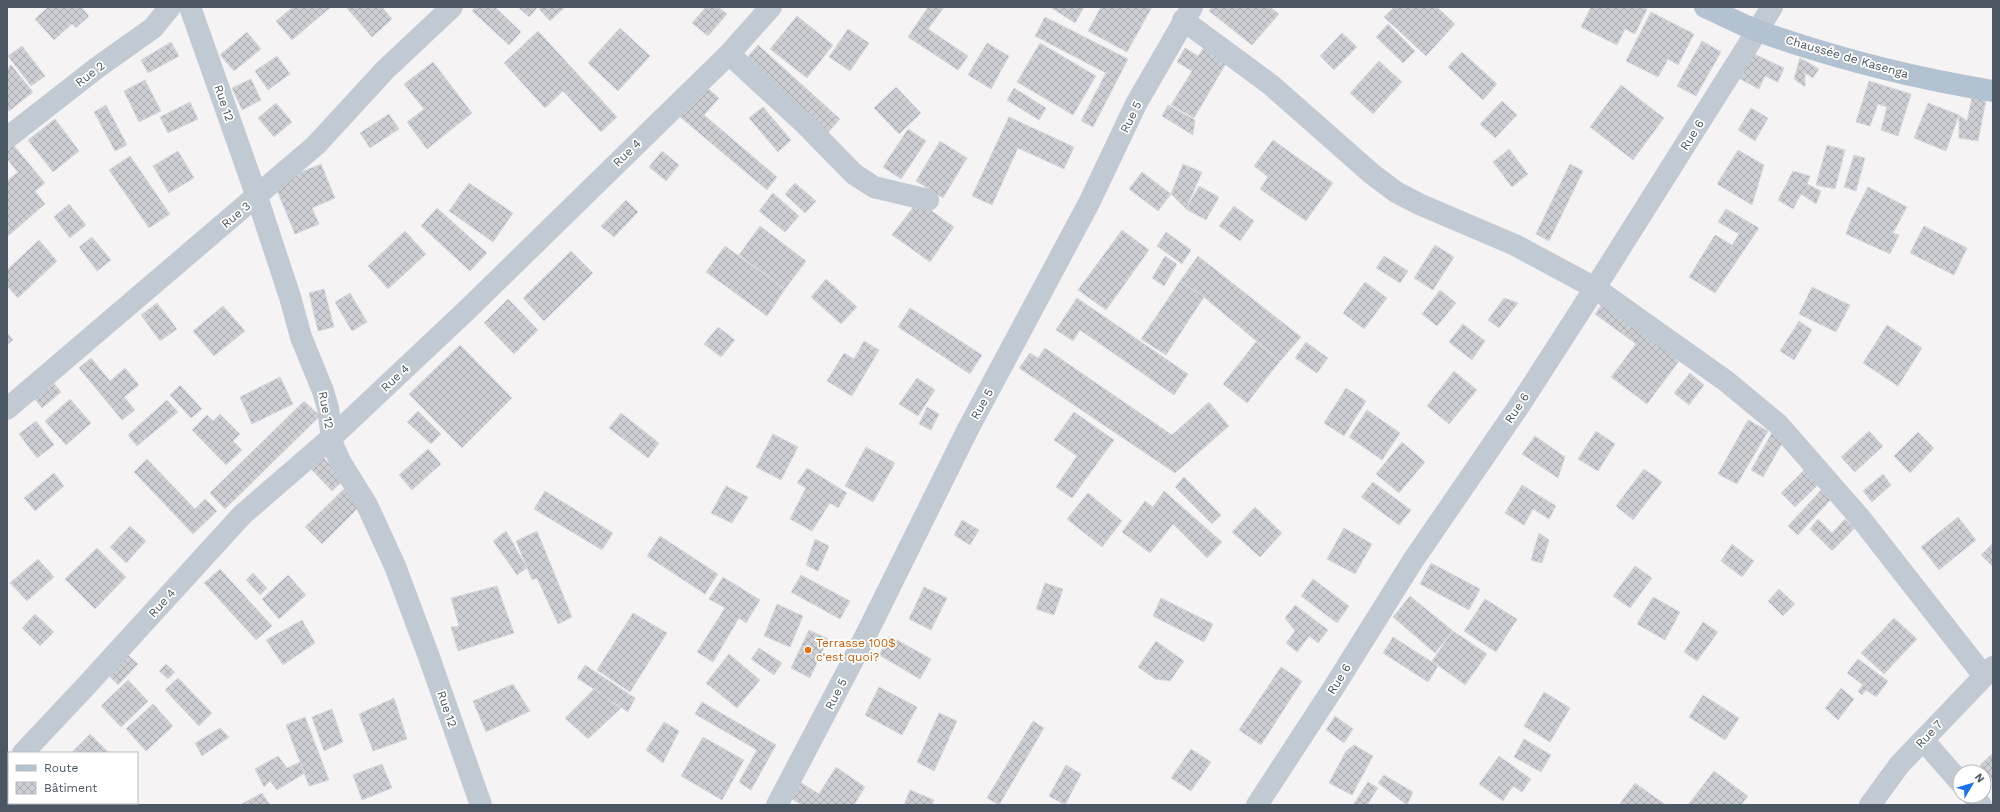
<svg xmlns="http://www.w3.org/2000/svg" width="2000" height="812" viewBox="0 0 2000 812" font-family="'Work Sans',sans-serif">
<style>
.building{fill:url(#building-cross-hatch);stroke:#d7d9de}
.lines{fill:none;stroke-linecap:round;stroke-linejoin:round}
.minor{stroke:#c1cad2;stroke-width:22}
.major{stroke:#b3c2d1;stroke-width:22}
.food-dot{fill:#e8710a;stroke:#fff;stroke-width:1.5}
.labels{text-anchor:middle;stroke-width:3.5;stroke-linejoin:round;paint-order:stroke}
.street-label{font-size:12px;fill:#4a5661;stroke:#fff}
.food-label{font-size:12px;fill:#c56008;stroke:#fff;text-anchor:start}
</style>
<defs>
<pattern id="building-cross-hatch" width="8" height="8" patternUnits="userSpaceOnUse"><rect width="8" height="8" fill="#cdcfd5"/><path d="M0 0l8 8M0 8l8-8" fill="none" stroke="#a8abb0"/></pattern>
</defs>
<rect width="100%" height="100%" fill="#f5f3f3"/>
<path class="building" d="M48 7H81L89 16 76 28 72 24 54 40 35 19Z
M293 7H331L292 40 276 21Z
M346 7H382L392 19 372 37Z
M475 7H495L521 32 509 45 472 11Z
M518 7H538L529 17Z
M542 7H565L550 21 539 9Z
M706 7H718L727 14 708 36 692 23Z
M928 7H944L928 29 968 56 958 70 908 37Z
M1050 7H1084L1075 23Z
M1101 7H1152L1127 52 1088 31Z
M1212 7H1270L1279 14 1252 45 1209 11Z
M1394 7H1437L1455 24 1426 56 1384 17Z
M1591 7H1642L1647 9 1635 34 1625 29 1617 45 1581 27Z
M1651 12 1694 34 1678 65 1668 59 1658 77 1626 61Z
M797 16 833 45 807 78 770 49Z
M1045 17 1128 59 1093 127 1081 121 1106 73 1035 36Z
M1388 24 1415 51 1403 63 1376 37Z
M620 28 650 56 618 91 588 63Z
M848 29 869 43 850 71 829 57Z
M538 31 617 117 601 132 563 91 545 108 504 63Z
M247 32 261 49 234 71 220 55Z
M1342 33 1357 47 1334 70 1320 56Z
M1702 41 1721 52 1696 96 1677 86Z
M171 42 179 56 148 73 141 60Z
M987 43 1009 56 991 89 968 75Z
M1040 43 1096 76 1073 115 1017 82Z
M758 45 840 119 826 135 744 61Z
M22 46 45 76 31 86 8 56Z
M1205 46 1228 60 1194 118 1171 105 1192 71 1177 62 1185 48 1198 56Z
M1462 52 1497 84 1483 100 1448 67Z
M1752 53 1784 68 1778 82 1765 76 1759 89 1740 79Z
M277 56 290 74 268 90 255 71Z
M1800 58 1819 69 1813 78 1805 73V87L1794 79Z
M1379 61 1402 82 1373 114 1350 93Z
M433 62 472 113 427 149 407 122 424 109 404 84Z
M11 65 33 92 9 111 7 109V69Z
M251 79 261 100 242 110 232 88Z
M145 80 161 111 139 122 124 91Z
M1869 81 1911 94 1898 136 1881 130 1887 107 1878 104 1870 126 1856 122Z
M1621 85 1664 118 1633 160 1590 127Z
M705 86 719 98 704 115 777 177 767 190 679 116Z
M896 87 921 113 899 134 874 108Z
M1014 88 1046 108 1039 120 1007 100Z
M1972 97 1986 100 1978 141 1959 138V115L1967 121Z
M1502 101 1517 115 1495 138 1480 124Z
M190 102 198 119 168 133 160 117Z
M276 103 292 122 274 137 258 118Z
M1928 103 1959 115 1946 151 1914 138Z
M106 105 127 145 115 151 94 112Z
M1168 105 1195 120 1193 135 1162 116Z
M763 107 791 140 778 152 749 118Z
M1751 108 1768 118 1755 141 1738 130Z
M389 114 399 129 370 148 360 133Z
M1009 117 1074 147 1064 169 1018 148 992 205 972 196Z
M55 119 79 151 53 172 28 140Z
M908 129 926 141 901 179 883 167Z
M1273 140 1333 183 1306 221 1260 189 1268 177 1254 166Z
M10 141 45 183 35 191 45 204 8 236 7 181 18 172 7 159V144Z
M940 141 967 158 943 198 916 181Z
M1827 145 1845 150 1835 189 1816 185Z
M1509 149 1528 174 1512 187 1493 162Z
M1738 150 1764 165 1752 205 1717 184Z
M178 151 194 178 169 193 153 166Z
M662 151 679 165 666 181 649 167Z
M1854 155 1865 158 1856 191 1844 187Z
M130 156 170 214 149 228 109 170Z
M321 164 335 198 312 208 319 224 295 234 274 183Z
M1183 164 1202 172 1186 209 1171 194Z
M1570 164 1583 171 1549 241 1536 234Z
M1793 171 1810 176 1807 184 1821 191 1816 204 1801 194 1793 209 1778 200Z
M1142 172 1171 194 1158 211 1129 189Z
M469 183 513 213 493 242 449 211Z
M795 183 816 201 805 213 785 194Z
M1199 186 1219 197 1206 220 1186 209Z
M1868 187 1907 207 1893 233 1899 235 1890 254 1846 234 1851 220Z
M773 193 799 216 785 232 759 211Z
M626 200 638 212 614 237 601 226Z
M918 201 954 227 930 262 892 235Z
M69 204 86 225 70 238 54 217Z
M1234 206 1254 221 1240 241 1219 226Z
M437 208 487 253 470 271 421 226Z
M1726 209 1759 228 1715 293 1689 277 1715 235 1732 245 1739 234 1718 222Z
M760 226 806 261 785 289 739 255Z
M1924 226 1967 248 1954 275 1910 253Z
M1122 230 1149 250 1106 310 1078 290Z
M405 231 426 254 388 289 368 266Z
M1166 232 1191 250 1182 264 1157 246Z
M92 237 111 260 97 271 79 247Z
M39 240 57 261 18 298 7 286V270Z
M1435 245 1454 257 1433 290 1414 278Z
M725 246 785 289 767 316 706 272Z
M571 251 593 273 544 321 523 298Z
M1165 256 1177 264 1164 286 1152 278Z
M1198 256 1301 337 1280 361 1204 297 1180 281Z
M1384 256 1408 271 1400 283 1376 268Z
M826 279 857 307 841 324 811 297Z
M1180 281 1204 297 1166 355 1141 339Z
M1365 282 1387 298 1364 329 1343 313Z
M1812 287 1850 305 1836 332 1799 314Z
M324 289 334 327 318 331 309 293Z
M1440 290 1456 303 1437 326 1422 314Z
M350 293 367 322 352 331 335 302Z
M1077 298 1188 374 1174 395 1080 330 1073 341 1056 330Z
M1504 298 1518 303 1499 328 1488 320Z
M508 299 538 330 514 354 484 323Z
M1605 300 1682 357 1647 404 1611 377 1636 344 1595 314Z
M157 303 177 329 160 341 141 315Z
M223 306 245 331 214 356 193 331Z
M910 308 982 355 970 374 898 327Z
M1799 321 1812 330 1794 360 1780 351Z
M1463 324 1485 341 1472 360 1449 342Z
M1887 325 1922 348 1898 386 1863 363Z
M718 327 735 340 721 357 704 344Z
M7 333 13 340 7 345Z
M864 341 879 350 852 396 827 381 844 353 854 359Z
M1256 342 1280 361 1247 403 1223 384Z
M1306 342 1328 358 1317 373 1295 358Z
M460 345 512 398 462 448 409 394Z
M1045 348 1172 435 1209 402 1229 426 1175 473 1019 368 1030 353 1038 358Z
M91 358 110 381 125 368 139 385 124 397 135 410 122 420 79 368Z
M1454 371 1477 390 1449 424 1427 406Z
M1690 373 1704 385 1689 405 1674 393Z
M280 377 293 404 252 424 240 397Z
M917 378 935 390 918 416 899 404Z
M51 380 61 392 42 408 32 396Z
M180 385 202 409 191 418 170 395Z
M1346 388 1366 401 1344 436 1324 423Z
M70 399 91 423 66 445 45 421Z
M167 400 178 412 137 446 128 435Z
M304 401 320 416 225 509 210 493Z
M927 407 939 414 931 430 919 424Z
M1367 410 1400 433 1382 460 1349 437Z
M418 411 441 434 431 444 407 422Z
M1074 412 1114 440 1072 498 1056 487 1077 456 1054 440Z
M621 413 659 443 648 458 609 428Z
M220 414 240 434 233 441 242 450 226 465 192 430 207 415 213 421Z
M1748 420 1768 431 1737 484 1718 474Z
M36 421 54 445 37 458 19 434Z
M1596 431 1615 444 1598 471 1578 459Z
M1773 431 1785 438 1763 477 1751 470Z
M1869 431 1883 446 1855 472 1841 457Z
M1918 432 1934 448 1910 473 1894 456Z
M773 434 798 447 781 480 756 467Z
M1535 436 1565 457 1558 478 1522 454Z
M1402 442 1425 462 1399 493 1376 474Z
M866 447 895 463 873 502 845 486Z
M428 449 441 464 412 490 399 475Z
M322 456 344 480 332 491 310 468Z
M147 459 195 509 205 499 217 511 193 534 134 472Z
M807 468 847 493 838 508 830 503 812 531 790 519 806 488 797 483Z
M1806 468 1820 483 1795 507 1781 493Z
M1644 469 1662 482 1633 520 1616 506Z
M54 473 64 486 35 511 24 498Z
M1883 474 1891 485 1872 502 1863 491Z
M1184 477 1221 515 1212 524 1175 487Z
M1373 482 1411 510 1399 525 1361 497Z
M348 485 364 502 322 544 305 527Z
M1522 485 1556 506 1549 519 1533 509 1524 525 1505 513Z
M726 486 748 497 732 523 711 513Z
M1824 487 1834 496 1798 535 1788 526Z
M545 491 613 533 602 550 534 509Z
M1164 491 1222 542 1207 558 1173 524 1150 553 1122 532 1145 501 1153 507Z
M1088 493 1122 521 1102 547 1067 519Z
M1255 507 1282 533 1260 557 1232 532Z
M1958 517 1976 540 1939 570 1921 547Z
M1818 519 1832 533 1845 519 1855 528 1832 551 1810 529Z
M962 520 979 530 970 545 954 535Z
M130 526 146 541 126 563 110 547Z
M1344 528 1372 544 1355 574 1327 559Z
M506 531 527 568 517 575 493 541Z
M537 531 572 617 558 624 537 578 532 580 516 541Z
M1539 533 1549 540 1542 563 1531 560Z
M660 536 718 574 705 594 647 556Z
M815 539 829 546 818 571 806 565Z
M1993 543V567L1981 555Z
M1732 544 1754 561 1742 577 1721 561Z
M97 548 126 577 95 609 65 579Z
M38 559 54 577 27 601 10 583Z
M1431 563 1480 589 1469 610 1420 584Z
M1635 566 1652 578 1630 608 1613 596Z
M220 569 272 626 256 640 204 583Z
M253 573 267 588 260 595 246 580Z
M288 575 306 595 279 619 262 599Z
M801 575 850 601 840 619 791 592Z
M723 577 760 600 746 623 739 618 713 662 697 652 725 608 709 599Z
M1313 579 1349 606 1337 623 1301 596Z
M1045 583 1063 589 1054 615 1036 609Z
M497 586 514 633 458 651 451 627 459 626 451 598Z
M924 587 947 598 931 630 909 619Z
M1779 589 1795 604 1783 616 1768 601Z
M1410 596 1453 631 1435 653 1393 617Z
M1653 597 1680 612 1665 640 1637 624Z
M1161 598 1213 624 1204 642 1153 616Z
M1485 599 1517 619 1496 652 1464 631Z
M777 604 803 616 790 647 764 636Z
M1295 605 1328 630 1318 643 1309 636 1297 652 1286 643 1295 631 1285 618Z
M633 613 667 633 630 692 597 670Z
M35 614 54 632 40 646 22 628Z
M1894 618 1917 639 1884 674 1861 653Z
M302 620 315 643 283 665 266 640Z
M1703 622 1718 632 1697 661 1684 652Z
M809 630 828 639 810 678 791 668Z
M1453 631 1487 654 1465 685 1432 661Z
M890 636 931 659 920 679 879 655Z
M1393 637 1438 666 1428 682 1383 653Z
M1156 641 1184 661 1170 681 1155 679 1138 667Z
M759 648 782 663 774 675 751 659Z
M729 654 760 680 737 708 706 683Z
M128 655 138 664 118 685 109 676Z
M1858 659 1888 681 1876 697 1866 690 1862 695 1858 691 1863 685 1847 673Z
M166 664 175 672 168 679 159 671Z
M585 665 635 698 628 712 577 678Z
M1281 667 1302 681 1261 745 1239 730Z
M178 678 212 713 199 726 165 690Z
M128 680 148 701 121 727 101 706Z
M513 684 530 711 486 732 473 701Z
M879 687 917 707 902 735 865 715Z
M1841 688 1854 699 1838 720 1825 708Z
M594 689 621 708 588 739 565 718Z
M1544 692 1570 708 1550 742 1524 726Z
M1703 695 1739 718 1725 740 1689 717Z
M394 698 407 739 373 751 359 714Z
M702 702 776 745 751 790 739 782 757 750 695 714Z
M153 704 173 726 146 751 126 729Z
M332 709 343 742 324 751 312 717Z
M939 713 957 721 934 771 917 762Z
M1335 716 1353 729 1344 743 1326 730Z
M305 717 329 780 309 786 286 725Z
M1033 721 1044 728 999 805 987 798Z
M664 722 679 731 663 763 646 750Z
M220 728 229 737 202 756 195 743Z
M90 734 109 753H71Z
M703 737 744 760 722 800 681 776Z
M1524 739 1551 755 1541 772 1514 757Z
M1354 745 1373 756 1352 795 1329 783 1346 751Z
M1191 749 1211 762 1191 791 1171 778Z
M1993 753V781L1980 765Z
M278 756 287 768 300 762 305 773 277 790 270 781 264 787 255 769Z
M1499 756 1531 779 1522 792 1513 786 1503 801 1479 784Z
M382 764 392 788 362 800 353 775Z
M1066 765 1081 774 1065 805 1049 796Z
M836 767 865 787 854 805H802L790 798 800 782 819 794Z
M1714 771 1748 796 1741 805H1688Z
M1384 775 1413 792 1407 805 1378 783Z
M1368 782 1378 788 1367 805H1353Z
M1635 783 1666 805H1619Z
M910 790 934 800 932 805H904Z
M262 793 270 805H240Z"/>
<g class="lines">
<path class="minor" d="M190 7 257 197 290 297 301 337 323 391 328 408 333 446 341 463 367 505 395 566 429 657 481 805
M1183 20 1271 85 1372 174 1396 192 1419 204 1515 245 1595 288 1726 381 1778 424 1861 519 1984 676
M729 54 805 124 854 174 874 187 928 200
M7 138 98 67 153 28 170 7
M7 409 316 145 385 70 452 7
M1923 740 1960 782
M23 753 86 686 242 515 331 438 468 309 729 54 771 7
M7 770 9 767
M1973 796 1981 805
M777 805 861 645 968 429 1089 203 1136 104 1192 7
M1257 805 1334 687 1412 562 1519 406 1595 288 1772 7
M1870 805 1900 764 1993 667"/>
<path class="major" d="M1705 7C1723 15 1740 24 1758 31 1834 58 1913 78 1993 91"/>
</g>
<circle class="food-dot" cx="808" cy="650" r="4"/>
<g class="labels">
<g class="street-label">
<text transform="translate(1847 57) rotate(16)" y="4">Chaussée de Kasenga</text>
<text transform="translate(90 74) rotate(-37)" y="4">Rue 2</text>
<text transform="translate(224 103) rotate(71)" y="4">Rue 12</text>
<text transform="translate(1131 117) rotate(-64)" y="4">Rue 5</text>
<text transform="translate(1692 135) rotate(-58)" y="4">Rue 6</text>
<text transform="translate(627 153) rotate(-44)" y="4">Rue 4</text>
<text transform="translate(236 215) rotate(-40)" y="4">Rue 3</text>
<text transform="translate(395 378) rotate(-43)" y="4">Rue 4</text>
<text transform="translate(982 404) rotate(-61)" y="4">Rue 5</text>
<text transform="translate(1517 408) rotate(-56)" y="4">Rue 6</text>
<text transform="translate(326 410) rotate(79)" y="4">Rue 12</text>
<text transform="translate(162 603) rotate(-48)" y="4">Rue 4</text>
<text transform="translate(1339 679) rotate(-58)" y="4">Rue 6</text>
<text transform="translate(836 694) rotate(-63)" y="4">Rue 5</text>
<text transform="translate(447 709) rotate(71)" y="4">Rue 12</text>
<text transform="translate(1929 734) rotate(-47)" y="4">Rue 7</text>
</g>
<g class="food-label">
<text x="816" y="647">Terrasse 100$<tspan x="816" dy="14">c'est quoi?</tspan></text>
</g>
</g>
<rect width="2000" height="812" fill="none" stroke="#4a5661" stroke-width="16"/>
<rect x="8" y="752" width="130" height="52" fill="#ffffff" stroke="#b7bbc0"/>
<rect x="16" y="765" width="20" height="6" fill="#b3c2d1" stroke="#b7bbc0"/>
<text x="44" y="772" font-size="12" fill="#4a5661">Route</text>
<rect x="16" y="782" width="20" height="12" fill="url(#building-cross-hatch)" stroke="#b7bbc0"/>
<text x="44" y="792" font-size="12" fill="#4a5661">Bâtiment</text>
<g transform="translate(1972 784) rotate(52)"><circle r="19" fill="#ffffff" stroke="#b7bbc0"/>
<path d="M0-3L7 15L0 10L-7 15Z" fill="#1a73e8"/>
<text y="-6" font-size="11" font-weight="bold" text-anchor="middle" fill="#4a5661">N</text>
</g>
</svg>
